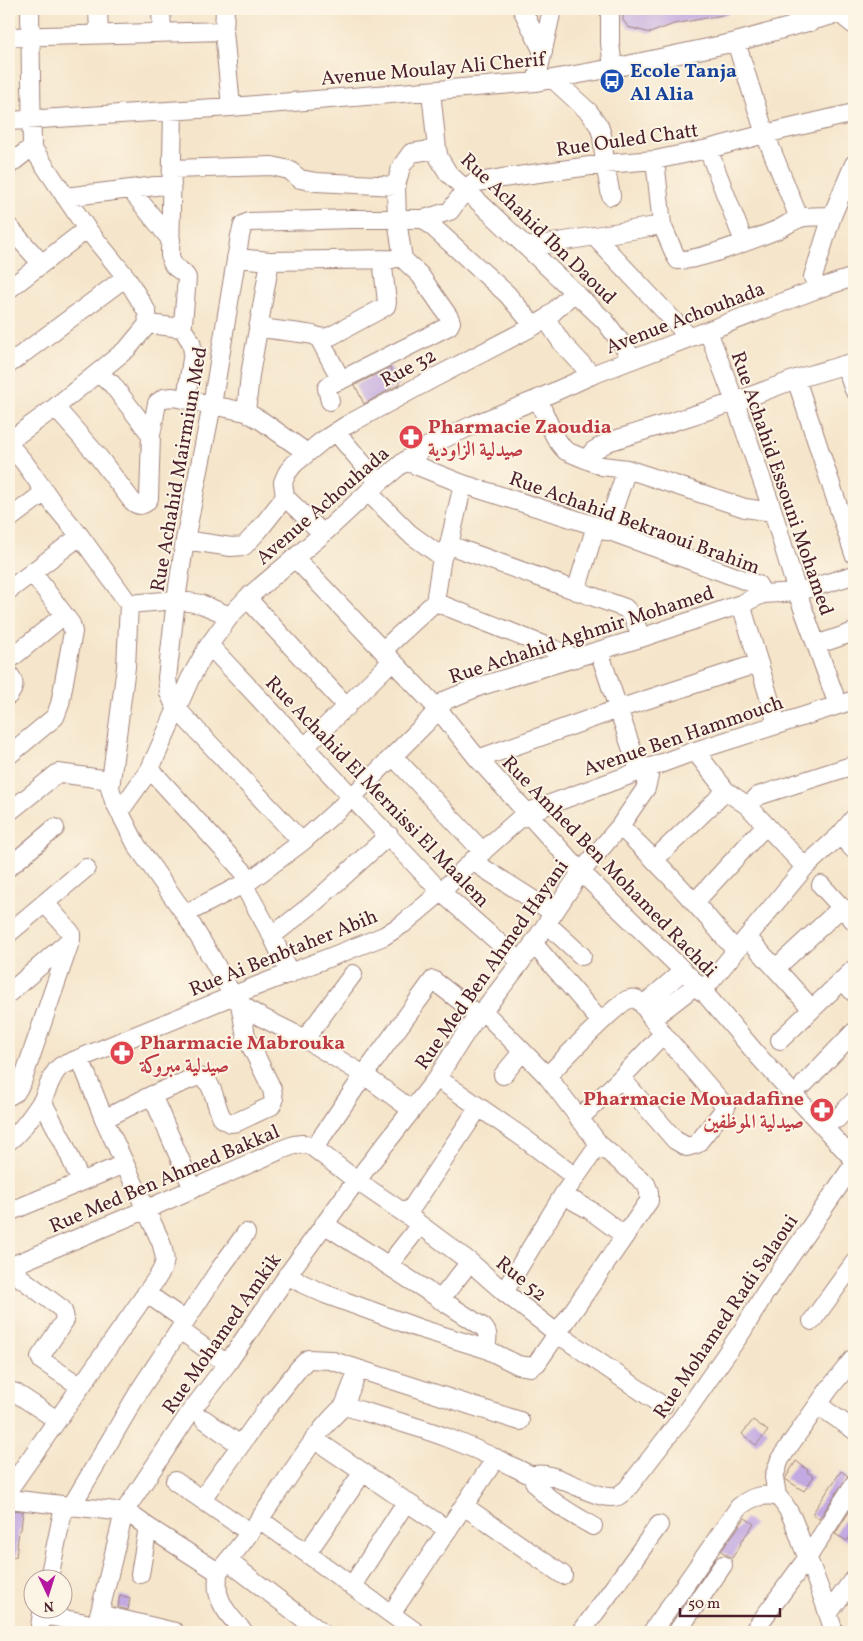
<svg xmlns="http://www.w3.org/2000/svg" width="863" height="1641" viewBox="0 0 863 1641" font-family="Vollkorn,Amiri,serif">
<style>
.building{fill:#c2a9e1}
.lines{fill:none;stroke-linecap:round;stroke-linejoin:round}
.minor-casing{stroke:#a0827a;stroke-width:20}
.minor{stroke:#fff;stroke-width:18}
.labels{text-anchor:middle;stroke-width:4;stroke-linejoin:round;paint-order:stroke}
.street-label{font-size:20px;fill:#4a1f2b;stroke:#fcf5e5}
.transit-label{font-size:20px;font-weight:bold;fill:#164399;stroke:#fcf5e5;text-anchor:start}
.health-label{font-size:20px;font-weight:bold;fill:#be3a42;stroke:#fcf5e5;text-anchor:start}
</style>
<rect width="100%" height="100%" fill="#fcf5e5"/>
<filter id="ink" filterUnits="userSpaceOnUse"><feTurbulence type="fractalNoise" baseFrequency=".02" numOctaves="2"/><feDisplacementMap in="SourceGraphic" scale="10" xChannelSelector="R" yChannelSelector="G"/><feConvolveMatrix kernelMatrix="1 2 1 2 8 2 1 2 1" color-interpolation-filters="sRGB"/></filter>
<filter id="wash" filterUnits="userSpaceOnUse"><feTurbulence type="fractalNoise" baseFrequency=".0096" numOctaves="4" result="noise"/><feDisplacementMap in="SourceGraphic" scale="20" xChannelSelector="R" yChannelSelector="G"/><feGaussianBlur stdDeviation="1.12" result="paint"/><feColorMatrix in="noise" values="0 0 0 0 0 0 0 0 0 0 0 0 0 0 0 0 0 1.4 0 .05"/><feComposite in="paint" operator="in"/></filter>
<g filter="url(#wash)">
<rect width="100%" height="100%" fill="#f5e5ca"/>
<g id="blocks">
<path class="building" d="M623 9H728V14L674 24 650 33 628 27 623 20Z
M390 367 400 384 364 404 355 385Z
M753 1420 768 1431 756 1445 742 1434Z
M796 1461 808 1470 807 1472 814 1476 804 1491 785 1479Z
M841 1471 848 1476 819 1519 812 1514Z
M854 1504V1530L847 1541 835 1534Z
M9 1510 23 1511 21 1530H19L16 1557 9 1556Z
M745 1518 754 1524 740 1543 741 1544 732 1558 721 1551Z
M120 1595 130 1598 128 1610 118 1607Z"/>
</g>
</g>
<g filter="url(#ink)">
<use href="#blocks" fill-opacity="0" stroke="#a0827a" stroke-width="1"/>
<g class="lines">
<defs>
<path id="minor" d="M30 9 32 147 87 229 126 277 147 312 148 324
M98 9 99 34
M161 9 162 32
M225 9 224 31 231 107
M522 9 543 52
M610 9V43L613 68
M793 9 811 22
M834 9 854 25
M9 37 224 31
M736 42 765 134 799 218
M553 79 589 112 599 126 602 135 605 164 611 196
M536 82 552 9
M431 91 437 149 439 158 448 173 605 321 633 359
M9 121 231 107 536 82 613 68 736 42 854 9
M708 149 744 242
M655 160 662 225 676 257 678 260C698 261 754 239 774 231 782 228 790 222 798 219 807 215 822 217 832 216
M9 165 32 147
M172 169 272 166 289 170 300 179 316 182 396 186
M130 189 171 240
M65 197 172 184
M424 219 507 294 534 326
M9 227 41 263
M594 236 690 338
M528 247 662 225
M236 258 270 261 393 259
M9 289 87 229
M817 289 813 277 832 216 854 164
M546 319 562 343 592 375
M148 324 182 328 183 323 187 278C181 266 173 273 170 255L173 111
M258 327C275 331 291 331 307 334 318 335 319 340 331 336L381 309 386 306 387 302 382 259
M182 328 191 342 193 352 186 399
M708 331 735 402 773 512 797 592 838 705
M319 338 341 380 331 384 327 388 330 401
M9 364 126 277
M845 365 854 390
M98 374 112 384 151 435
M796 379 854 554
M341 380 449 326 451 322 449 317 420 275 403 259 397 220 396 186 401 167 411 153 437 149
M538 399C545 414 554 441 566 451L602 466 627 469 745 508 773 512
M53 409 61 414 97 455 132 501C138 507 145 506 149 498L151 435 157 403 164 398 173 397 246 412 262 421 307 453
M246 412 250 375 270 261
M336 432 379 483
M9 441 53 409 128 348 148 324
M9 445 24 462 55 506 80 536 129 604 126 667 110 788 114 801 137 846 185 914 213 960 233 996 240 1004 257 1015 305 1039 364 1075 412 1110
M587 460 593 451 608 442 735 402 796 379 854 362
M405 461 463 484 596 526 758 585 763 594
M368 492 409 533 442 557
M9 519 45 492
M606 531 627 469
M323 534 285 497 283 482 287 473 294 464 322 441 347 425 432 379 534 326 546 319 574 292
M185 540 231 547 244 546 259 530 285 497
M449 545 625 608 633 616 641 638
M295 558 438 709 478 759 581 872 695 982 760 1058 854 1160
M9 590 80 536
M576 591 596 526
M247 598 347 707
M435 602 576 658
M129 604 176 600 201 604 230 616
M741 604 777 724
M209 645 441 892 521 962
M816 645 854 632
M383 650 435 602 442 557 449 545 463 484
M599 651 639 771
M9 660 64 615
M9 674C15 682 15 687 9 695
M305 747 392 661
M695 751 726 791 748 806 805 867
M9 755 55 717 60 704 73 632 71 624 32 572
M393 756 483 852
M478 759 618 709 759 663
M150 769 251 880
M748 806 758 796 854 765
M120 811 150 769 190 679 209 645 230 616 247 598 323 534 368 492 405 461 424 448 473 425 538 399 592 375 817 289 854 277
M9 812 58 773 110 780
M620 826C662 866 699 906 736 951
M840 835 854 850
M302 842 176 708 169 693 167 678 176 600 185 540 212 405 240 236 243 225 249 222 352 219H424L450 211 465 190 473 183 502 178 605 164 655 160 708 149 765 134 854 113
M655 859 726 791
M472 861 554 913
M9 867 55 828
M243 884 272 936 290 974
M821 885 854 921
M695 902 765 826
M185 914 251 880 302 842 351 798 427 722 446 700 481 686 641 638 741 604 763 594 797 592 854 575
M547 924 582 956
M9 933 86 868
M272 936 315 902 389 835
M747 937 812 1009
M533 943 601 1022
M776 968 842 907
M842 980 854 993
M702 992 805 867 840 835 854 818
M9 993 71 939
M652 1019 696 985
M305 1039 353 974
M780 1040 854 969
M503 1075 522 1052
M547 1076C569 1054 590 1031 614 1010 619 1006 624 1000 630 999 636 997 639 1001 643 1005
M437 1078 525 1139 575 1177
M621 1078 675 1140 687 1147 697 1144 726 1107 663 1034 643 1005 683 971
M804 1084 854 1032
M152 1095 193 1189
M9 1096 16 1092 22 1082 71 939V933L45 903
M42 1101 63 1141 81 1182
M104 1119 152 1095 196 1077C215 1076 214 1107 223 1119 224 1120 228 1122 230 1123L237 1122 271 1106 274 1101 272 1089 246 1036 240 1004
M579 1119 621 1078 663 1034
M837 1119 854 1101
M9 1141C20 1133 34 1113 42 1101 48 1090 50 1075 61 1066L254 987 384 936 403 924 441 892 472 861 526 813 695 751 854 700
M314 1148 364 1075 433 980 478 1015
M563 1195 590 1210 625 1236
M9 1212 124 1164
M407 1215 479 1107
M324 1224 483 1327C490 1334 487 1340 486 1349
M388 1266 420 1225
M9 1267 145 1210 278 1151 294 1145 302 1144 309 1145 314 1148 357 1181 407 1215 470 1262 504 1292 558 1334 663 1406
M9 1269 62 1309 64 1314 65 1320 40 1357 42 1361 80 1386
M287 1275 303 1284 325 1294 418 1328 486 1349 518 1365 531 1367 537 1363 649 1201V1192L646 1184 599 1144 547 1076 483 1011
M504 1292 563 1195 599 1144
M146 1293 186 1321
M440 1300 470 1262
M812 1321 854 1263
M180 1330 227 1364
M9 1396 13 1392 16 1393 57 1420
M818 1405 854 1430
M344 1406 358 1370
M204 1419 240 1445
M314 1439 448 1530
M532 1476C536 1495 577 1517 593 1526
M175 1481 249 1532
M9 1489 157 1278C167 1263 166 1259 161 1242L104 1119 80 1058
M777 1496C790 1508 796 1527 802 1544 814 1573 825 1602 834 1632
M9 1499 124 1512 134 1517 148 1527 218 1572
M202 1499 265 1411 299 1368 308 1359 330 1360 520 1421
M464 1506 563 1575
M71 1507 141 1388 219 1270 246 1233
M259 1519 416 1632
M307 1553 363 1472
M228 1561 321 1632
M218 1572C247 1540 271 1502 296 1466 310 1445 325 1423 344 1406 379 1416 414 1425 448 1438 477 1449 504 1462 532 1476 554 1467 597 1504 618 1496 621 1494 624 1491 627 1489L681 1419 743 1330 765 1293 854 1164
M218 1572C218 1578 217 1586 218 1592 221 1608 234 1621 244 1632
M140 1574 148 1527
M49 1578 64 1506
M352 1586 406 1502
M99 1614 175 1632
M391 1614 496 1458
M828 1614 854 1578
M42 1615 97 1625
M39 1632 43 1608
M95 1632 124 1512 191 1411 227 1364 289 1273 350 1189 437 1078 461 1040 478 1015 483 1011 521 962 581 872 620 826 646 788 649 776 648 767
M583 1632 582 1631 659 1525
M652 1632 739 1507C751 1497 761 1494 777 1496L774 1477 780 1459 829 1389 854 1358
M677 1632 723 1565
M753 1632 808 1557 854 1484"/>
</defs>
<use href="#minor" class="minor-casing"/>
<use href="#minor" class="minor"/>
</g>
</g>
<defs>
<symbol id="bus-disc" viewBox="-11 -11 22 22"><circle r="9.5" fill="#1a4fb4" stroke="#fcf5e5"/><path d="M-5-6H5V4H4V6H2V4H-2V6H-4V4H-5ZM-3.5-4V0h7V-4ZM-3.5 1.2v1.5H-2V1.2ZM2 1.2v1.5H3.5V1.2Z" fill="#fff"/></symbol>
<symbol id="pharmacy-disc" viewBox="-11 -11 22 22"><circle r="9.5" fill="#e0444e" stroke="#fcf5e5"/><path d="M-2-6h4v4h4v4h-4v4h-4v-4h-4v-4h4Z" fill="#fff"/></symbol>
</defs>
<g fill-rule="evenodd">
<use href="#bus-disc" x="598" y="67" width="28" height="28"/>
<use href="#pharmacy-disc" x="397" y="423" width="28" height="28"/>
<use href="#pharmacy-disc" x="108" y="1039" width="28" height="28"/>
<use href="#pharmacy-disc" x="808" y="1096" width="28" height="28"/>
</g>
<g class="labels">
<g class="street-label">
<text transform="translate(433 68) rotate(-5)" y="7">Avenue Moulay Ali Cherif</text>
<text transform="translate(627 139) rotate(-8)" y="7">Rue Ouled Chatt</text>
<text transform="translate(539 228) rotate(44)" y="7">Rue Achahid Ibn Daoud</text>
<text transform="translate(685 317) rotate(-21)" y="7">Avenue Achouhada</text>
<text transform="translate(408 367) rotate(-28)" y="7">Rue 32</text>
<text transform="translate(178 469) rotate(-80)" y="7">Rue Achahid Mairmiun Med</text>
<text transform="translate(783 483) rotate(71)" y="7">Rue Achahid Essouni Mohamed</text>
<text transform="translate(322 505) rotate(-41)" y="7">Avenue Achouhada</text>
<text transform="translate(635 522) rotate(20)" y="7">Rue Achahid Bekraoui Brahim</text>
<text transform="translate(581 634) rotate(-18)" y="7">Rue Achahid Aghmir Mohamed</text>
<text transform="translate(683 735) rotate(-19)" y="7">Avenue Ben Hammouch</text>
<text transform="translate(378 791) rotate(46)" y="7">Rue Achahid El Mernissi El Maalem</text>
<text transform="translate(610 866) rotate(46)" y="7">Rue Amhed Ben Mohamed Rachdi</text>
<text transform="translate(283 952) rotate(-22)" y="7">Rue Ai Benbtaher Abih</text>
<text transform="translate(491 964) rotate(-55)" y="7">Rue Med Ben Ahmed Hayani</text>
<text transform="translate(164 1178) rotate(-23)" y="7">Rue Med Ben Ahmed Bakkal</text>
<text transform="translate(522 1278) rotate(39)" y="7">Rue 52</text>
<text transform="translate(725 1316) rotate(-56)" y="7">Rue Mohamed Radi Salaoui</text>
<text transform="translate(221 1333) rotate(-55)" y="7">Rue Mohamed Amkik</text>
</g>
<g class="transit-label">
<text x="630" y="77">Ecole Tanja<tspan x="630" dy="23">Al Alia</tspan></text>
</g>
<g class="health-label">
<text x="428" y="433">Pharmacie Zaoudia<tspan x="428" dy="23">صيدلية الزاودية</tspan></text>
<text x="140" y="1049">Pharmacie Mabrouka<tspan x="140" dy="23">صيدلية مبروكة</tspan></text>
<text x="804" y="1105" text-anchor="end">Pharmacie Mouadafine<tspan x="804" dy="23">صيدلية الموظفين</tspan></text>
</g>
</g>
<rect width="863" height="1641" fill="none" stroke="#fcf5e5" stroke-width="30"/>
<g transform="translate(48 1594) rotate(176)"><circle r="24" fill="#fcf5e5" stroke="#b59f9b"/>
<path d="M0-4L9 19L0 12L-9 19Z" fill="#b5179e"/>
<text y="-8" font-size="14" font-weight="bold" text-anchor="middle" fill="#4a1f2b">N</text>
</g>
<path d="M680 1608v8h100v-8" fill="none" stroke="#4a1f2b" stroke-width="2.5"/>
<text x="688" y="1608" font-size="15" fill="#4a1f2b" stroke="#fcf5e5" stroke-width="4" paint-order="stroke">50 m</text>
</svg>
